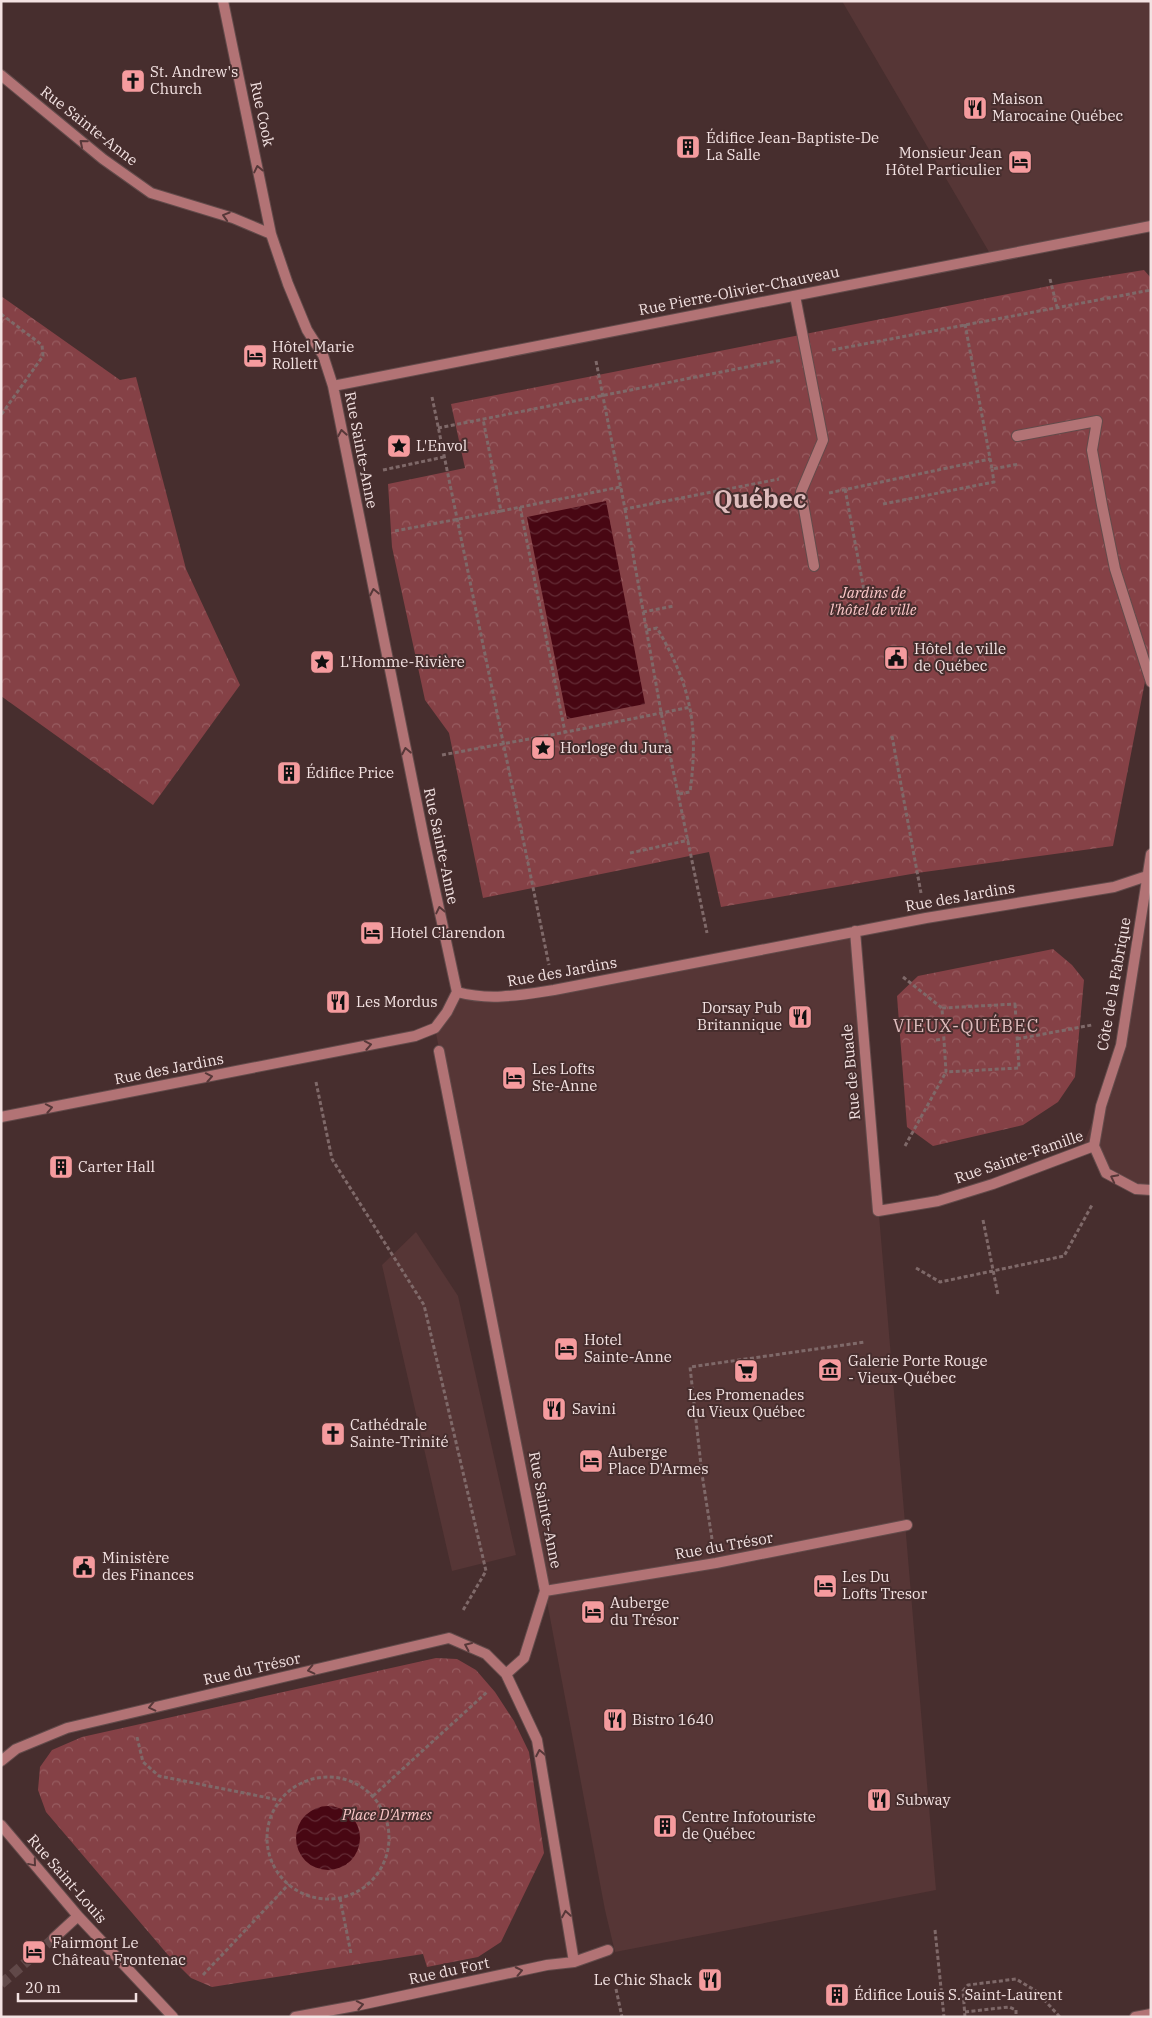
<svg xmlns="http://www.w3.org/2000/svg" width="1152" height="2018" viewBox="0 0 1152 2018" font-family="'IBM Plex Serif',serif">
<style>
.built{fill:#563636}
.park{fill:url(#park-crowns)}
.water{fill:url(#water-waves)}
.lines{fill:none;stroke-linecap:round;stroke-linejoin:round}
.street-tunnel{stroke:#614949;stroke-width:10;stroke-dasharray:10 5;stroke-linecap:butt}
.lane-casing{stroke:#634b4b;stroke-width:12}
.street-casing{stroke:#634b4b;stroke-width:12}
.path{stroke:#7f6969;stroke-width:3;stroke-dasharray:4 2.5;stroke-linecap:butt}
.lane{stroke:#b27375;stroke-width:10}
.street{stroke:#b27375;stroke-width:10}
.oneway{stroke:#573839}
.labels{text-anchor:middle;stroke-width:4;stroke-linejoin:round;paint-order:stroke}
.poi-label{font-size:15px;fill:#f3e2e2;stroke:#472e2e;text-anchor:start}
.street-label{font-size:15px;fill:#f3e2e2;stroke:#472e2e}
.park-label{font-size:15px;font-style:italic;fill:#fcc8c9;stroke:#472e2e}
.quarter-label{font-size:18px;letter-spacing:1px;fill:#debcbd;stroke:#472e2e}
.town-label{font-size:25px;font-weight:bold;fill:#debcbd;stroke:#472e2e}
</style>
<defs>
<pattern id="park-crowns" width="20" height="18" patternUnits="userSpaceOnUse" patternTransform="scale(1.25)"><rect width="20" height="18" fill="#854146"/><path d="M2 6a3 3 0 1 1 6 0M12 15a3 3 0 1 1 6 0" fill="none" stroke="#975c60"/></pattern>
<pattern id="water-waves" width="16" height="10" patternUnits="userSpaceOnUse" patternTransform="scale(1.25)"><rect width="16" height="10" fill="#480713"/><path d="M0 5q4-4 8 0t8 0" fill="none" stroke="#632b35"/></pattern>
</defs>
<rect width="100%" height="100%" fill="#472e2e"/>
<path class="built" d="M842 1H1151V228L1125 237 1073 248 992 257Z
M1151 854V1190L1136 1189 1083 1146 1121 1045Z
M855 931 936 1890 615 1952 605 1910 545 1591 435 1028 457 992 501 997Z
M416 1232 458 1296 516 1555 452 1571 382 1265Z"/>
<path class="park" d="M1144 270 1151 278V651L1113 846 917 873 721 907 709 852 483 898 449 733 425 700 392 547 388 484 465 468 451 404 1064 283Z
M1 296 120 380 136 377 186 569 240 685 153 805 1 696Z
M1053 949 1072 965 1084 980 1075 1077 1058 1102 1023 1125 933 1146 907 1127 897 996 918 976Z
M436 1658 457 1659 476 1670 495 1692 514 1721 529 1752 544 1853 501 1942 478 1957 427 1967 423 1954 212 1987 191 1978 168 1955 46 1812 38 1790 40 1767 52 1750 82 1737Z"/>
<path class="water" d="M606 501 645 704 567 719 527 517Z
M296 1838a32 32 0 1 1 64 0a32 32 0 1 1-64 0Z"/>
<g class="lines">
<path class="street-tunnel" d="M1 1984 54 1938"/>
<defs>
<path id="lane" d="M795 296 823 440 801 492 814 566
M1017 436 1097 421 1092 450 1102 505 1115 569 1151 682"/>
<path id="street" d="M223 1 271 234 288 284 307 330 323 355 333 386 424 839 457 992
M1 75 103 159 151 193 233 218 271 234
M333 386 1151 226
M855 931 878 1211 938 1201 993 1184 1094 1146
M457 992C490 1001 521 995 554 990L926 918 1114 887 1147 876
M439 1051 545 1591 524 1658 506 1674
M1 1117 415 1036 435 1028 447 1012 457 992
M1094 1146 1101 1106 1121 1045 1151 854
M1094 1146 1106 1173 1136 1189 1151 1190
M545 1591 716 1563 907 1525
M1 1761 16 1749 67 1728 449 1638 486 1654 506 1674 537 1740 574 1962
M1 1825 78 1916 173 2017
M54 1938 78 1916
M295 2017 360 2005 547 1965 574 1962 608 1950
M1135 2017 1151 2014"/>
</defs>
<use href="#lane" class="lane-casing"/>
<use href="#street" class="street-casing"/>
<path class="path" d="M1050 279 1057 307
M1 314 42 345 43 356 1 415
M965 324 992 469 1019 464
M832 350 1151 290
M596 361 625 509 779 479
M432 397 549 965
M438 428 782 360
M383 470 444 457
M845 489 866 601
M829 493 990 459
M883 504 994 482 992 469
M520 507 565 732
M625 509 661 712 707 933
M501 511 620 487
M395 531 501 511 483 419
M643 612 674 606
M647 630 657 628C691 686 699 726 690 792L679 794
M892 736 921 893
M442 755 551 735 691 707
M630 853 689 840
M903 977 942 1008
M1015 1004 1019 1068 946 1072 942 1008Z
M1017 1039 1092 1025
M936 1040 945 1039
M316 1082 332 1159 424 1305 486 1571 462 1612
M905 1146 946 1072
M983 1220 998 1295
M916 1268 940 1282 1064 1256 1092 1205
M712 1539 702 1474 690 1367 865 1342
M137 1737 143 1762 159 1776 279 1800
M267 1838a61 61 0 1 1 122 0a61 61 0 1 1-122 0Z
M373 1796 487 1692
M340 1898 351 1954
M935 1930 944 2017
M203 1975 289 1884
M616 1989 622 2017
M965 2012 1009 2007 1016 2010V2017
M965 2017 963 1991 968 1985 1016 1979 1036 1991 1060 2017"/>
<use href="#lane" class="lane"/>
<use href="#street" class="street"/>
</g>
<defs><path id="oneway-chevron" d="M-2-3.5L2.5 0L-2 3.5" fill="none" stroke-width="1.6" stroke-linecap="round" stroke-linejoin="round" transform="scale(1.25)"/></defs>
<g class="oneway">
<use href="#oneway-chevron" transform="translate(83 143) rotate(-140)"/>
<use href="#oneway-chevron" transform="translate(258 169) rotate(-102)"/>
<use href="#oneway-chevron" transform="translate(226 216) rotate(-163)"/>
<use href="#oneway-chevron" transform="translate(342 433) rotate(-100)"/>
<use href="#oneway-chevron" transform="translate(374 592) rotate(-101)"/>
<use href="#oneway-chevron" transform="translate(406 751) rotate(-101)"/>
<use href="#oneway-chevron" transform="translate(440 910) rotate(-102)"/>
<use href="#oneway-chevron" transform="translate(368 1045) rotate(-11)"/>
<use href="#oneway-chevron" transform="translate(209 1077) rotate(-11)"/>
<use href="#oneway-chevron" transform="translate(49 1108) rotate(-11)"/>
<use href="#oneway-chevron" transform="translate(1114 1178) rotate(-153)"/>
<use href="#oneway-chevron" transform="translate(468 1646) rotate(-156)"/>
<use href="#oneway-chevron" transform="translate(311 1670) rotate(167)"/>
<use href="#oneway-chevron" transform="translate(152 1707) rotate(167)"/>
<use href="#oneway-chevron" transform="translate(540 1753) rotate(-101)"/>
<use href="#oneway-chevron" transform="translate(33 1863) rotate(50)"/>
<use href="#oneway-chevron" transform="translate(566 1914) rotate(-99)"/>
<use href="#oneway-chevron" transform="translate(519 1971) rotate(-12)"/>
<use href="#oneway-chevron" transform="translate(360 2005) rotate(-11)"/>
</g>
<defs>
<symbol id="church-square" viewBox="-11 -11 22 22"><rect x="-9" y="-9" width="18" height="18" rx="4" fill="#f59b9e" stroke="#472e2e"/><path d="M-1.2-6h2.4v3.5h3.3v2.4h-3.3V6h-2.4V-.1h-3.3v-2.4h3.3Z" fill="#111"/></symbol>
<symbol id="restaurant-square" viewBox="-11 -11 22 22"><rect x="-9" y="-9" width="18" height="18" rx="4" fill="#f59b9e" stroke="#472e2e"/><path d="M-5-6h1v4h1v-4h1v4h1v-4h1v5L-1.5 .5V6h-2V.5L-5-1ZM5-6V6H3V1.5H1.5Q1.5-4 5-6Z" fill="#111"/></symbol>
<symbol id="building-square" viewBox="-11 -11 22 22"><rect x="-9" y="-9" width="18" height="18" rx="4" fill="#f59b9e" stroke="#472e2e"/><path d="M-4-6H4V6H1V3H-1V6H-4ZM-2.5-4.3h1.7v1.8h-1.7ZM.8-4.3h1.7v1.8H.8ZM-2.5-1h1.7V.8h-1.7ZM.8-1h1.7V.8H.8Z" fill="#111"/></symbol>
<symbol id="hotel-square" viewBox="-11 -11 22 22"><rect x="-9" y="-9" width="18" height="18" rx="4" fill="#f59b9e" stroke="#472e2e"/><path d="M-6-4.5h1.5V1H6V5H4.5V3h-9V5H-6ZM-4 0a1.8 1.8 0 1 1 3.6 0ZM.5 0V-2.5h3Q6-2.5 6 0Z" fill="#111"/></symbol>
<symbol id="sight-square" viewBox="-11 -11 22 22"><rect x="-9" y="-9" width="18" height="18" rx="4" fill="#f59b9e" stroke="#472e2e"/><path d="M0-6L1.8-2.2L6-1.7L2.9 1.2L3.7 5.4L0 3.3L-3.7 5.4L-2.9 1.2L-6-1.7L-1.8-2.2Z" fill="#111"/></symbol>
<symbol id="civic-square" viewBox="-11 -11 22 22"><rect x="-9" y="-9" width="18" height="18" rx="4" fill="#f59b9e" stroke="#472e2e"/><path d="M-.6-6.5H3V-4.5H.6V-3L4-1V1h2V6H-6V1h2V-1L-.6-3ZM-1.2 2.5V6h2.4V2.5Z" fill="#111"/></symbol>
<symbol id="museum-square" viewBox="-11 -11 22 22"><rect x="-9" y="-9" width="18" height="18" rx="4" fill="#f59b9e" stroke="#472e2e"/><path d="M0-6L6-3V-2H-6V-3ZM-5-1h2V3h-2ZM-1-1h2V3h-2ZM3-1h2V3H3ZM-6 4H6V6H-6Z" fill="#111"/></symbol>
<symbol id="supermarket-square" viewBox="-11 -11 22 22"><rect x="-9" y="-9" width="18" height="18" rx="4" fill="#f59b9e" stroke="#472e2e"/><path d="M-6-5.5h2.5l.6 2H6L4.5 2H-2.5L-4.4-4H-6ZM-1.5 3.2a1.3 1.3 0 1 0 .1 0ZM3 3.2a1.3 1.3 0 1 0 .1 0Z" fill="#111"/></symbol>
</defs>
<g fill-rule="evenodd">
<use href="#church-square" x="119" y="67" width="28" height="28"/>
<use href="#restaurant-square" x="961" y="94" width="28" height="28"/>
<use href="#building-square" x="674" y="133" width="28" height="28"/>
<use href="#hotel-square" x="1006" y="148" width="28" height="28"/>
<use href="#hotel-square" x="241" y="342" width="28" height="28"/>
<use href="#sight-square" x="385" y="432" width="28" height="28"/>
<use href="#civic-square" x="882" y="644" width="28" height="28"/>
<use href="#sight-square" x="308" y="648" width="28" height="28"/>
<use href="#sight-square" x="529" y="734" width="28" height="28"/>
<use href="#building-square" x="275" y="759" width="28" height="28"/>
<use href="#hotel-square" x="358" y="919" width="28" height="28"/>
<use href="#restaurant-square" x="324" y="988" width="28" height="28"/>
<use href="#restaurant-square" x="786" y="1003" width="28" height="28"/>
<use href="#hotel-square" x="500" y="1064" width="28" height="28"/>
<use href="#building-square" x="47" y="1153" width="28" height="28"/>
<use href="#hotel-square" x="552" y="1335" width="28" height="28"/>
<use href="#museum-square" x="816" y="1356" width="28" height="28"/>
<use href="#supermarket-square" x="732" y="1357" width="28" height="28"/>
<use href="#restaurant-square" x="540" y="1395" width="28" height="28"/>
<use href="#church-square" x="319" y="1420" width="28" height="28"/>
<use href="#hotel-square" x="577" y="1447" width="28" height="28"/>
<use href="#civic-square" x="70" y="1553" width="28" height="28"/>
<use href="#hotel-square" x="811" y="1572" width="28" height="28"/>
<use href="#hotel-square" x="579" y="1598" width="28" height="28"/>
<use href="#restaurant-square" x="601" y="1706" width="28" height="28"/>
<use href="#restaurant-square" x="865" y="1786" width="28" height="28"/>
<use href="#building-square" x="651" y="1812" width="28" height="28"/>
<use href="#hotel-square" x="20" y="1938" width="28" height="28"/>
<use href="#restaurant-square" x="696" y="1966" width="28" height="28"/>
<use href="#building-square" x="823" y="1981" width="28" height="28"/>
</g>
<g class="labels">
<g class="poi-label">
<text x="150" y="77">St. Andrew's<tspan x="150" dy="17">Church</tspan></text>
<text x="992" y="104">Maison<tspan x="992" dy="17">Marocaine Québec</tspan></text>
<text x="706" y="143">Édifice Jean-Baptiste-De<tspan x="706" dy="17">La Salle</tspan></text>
<text x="1002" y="158" text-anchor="end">Monsieur Jean<tspan x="1002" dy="17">Hôtel Particulier</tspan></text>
<text x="272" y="352">Hôtel Marie<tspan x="272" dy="17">Rollett</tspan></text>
<text x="416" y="451">L'Envol</text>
<text x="914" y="654">Hôtel de ville<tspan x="914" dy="17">de Québec</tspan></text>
<text x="340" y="667">L'Homme-Rivière</text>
<text x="560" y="753">Horloge du Jura</text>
<text x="306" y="778">Édifice Price</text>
<text x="390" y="938">Hotel Clarendon</text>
<text x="356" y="1007">Les Mordus</text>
<text x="782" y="1013" text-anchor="end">Dorsay Pub<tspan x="782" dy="17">Britannique</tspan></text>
<text x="532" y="1074">Les Lofts<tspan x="532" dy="17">Ste-Anne</tspan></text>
<text x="78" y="1172">Carter Hall</text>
<text x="584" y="1345">Hotel<tspan x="584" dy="17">Sainte-Anne</tspan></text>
<text x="848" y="1366">Galerie Porte Rouge<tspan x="848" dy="17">- Vieux-Québec</tspan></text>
<text x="746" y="1400" text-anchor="middle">Les Promenades<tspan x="746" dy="17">du Vieux Québec</tspan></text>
<text x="572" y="1414">Savini</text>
<text x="350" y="1430">Cathédrale<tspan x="350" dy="17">Sainte-Trinité</tspan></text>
<text x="608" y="1457">Auberge<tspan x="608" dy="17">Place D'Armes</tspan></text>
<text x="102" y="1563">Ministère<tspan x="102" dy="17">des Finances</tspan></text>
<text x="842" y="1582">Les Du<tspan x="842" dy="17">Lofts Tresor</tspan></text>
<text x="610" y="1608">Auberge<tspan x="610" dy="17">du Trésor</tspan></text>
<text x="632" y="1725">Bistro 1640</text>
<text x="896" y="1805">Subway</text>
<text x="682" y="1822">Centre Infotouriste<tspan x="682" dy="17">de Québec</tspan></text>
<text x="52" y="1948">Fairmont Le<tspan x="52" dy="17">Château Frontenac</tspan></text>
<text x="692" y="1985" text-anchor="end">Le Chic Shack</text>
<text x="854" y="2000">Édifice Louis S. Saint-Laurent</text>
</g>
<g class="street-label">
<text transform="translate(262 114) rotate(78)" y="5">Rue Cook</text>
<text transform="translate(89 126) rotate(38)" y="5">Rue Sainte-Anne</text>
<text transform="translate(739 291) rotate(-11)" y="5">Rue Pierre-Olivier-Chauveau</text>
<text transform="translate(361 450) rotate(79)" y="5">Rue Sainte-Anne</text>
<text transform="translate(441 846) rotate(78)" y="5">Rue Sainte-Anne</text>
<text transform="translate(960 897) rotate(-10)" y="5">Rue des Jardins</text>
<text transform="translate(562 972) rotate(-10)" y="5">Rue des Jardins</text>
<text transform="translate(1114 984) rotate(-80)" y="5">Côte de la Fabrique</text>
<text transform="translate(169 1069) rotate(-11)" y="5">Rue des Jardins</text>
<text transform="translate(851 1072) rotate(-95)" y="5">Rue de Buade</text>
<text transform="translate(1019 1157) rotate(-19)" y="5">Rue Sainte-Famille</text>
<text transform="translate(545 1510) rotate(79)" y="5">Rue Sainte-Anne</text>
<text transform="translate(724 1546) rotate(-10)" y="5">Rue du Trésor</text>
<text transform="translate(252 1669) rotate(-13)" y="5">Rue du Trésor</text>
<text transform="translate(67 1879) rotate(49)" y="5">Rue Saint-Louis</text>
<text transform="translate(449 1971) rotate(-12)" y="5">Rue du Fort</text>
</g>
<g class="park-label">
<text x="873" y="598">Jardins de<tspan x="873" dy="17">l'hôtel de ville</tspan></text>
<text x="387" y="1820">Place D'Armes</text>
</g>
<g class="quarter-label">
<text x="966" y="1032">VIEUX-QUÉBEC</text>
</g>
<g class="town-label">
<text x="760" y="508">Québec</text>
</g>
</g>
<rect width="1152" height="2018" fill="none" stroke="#f3e2e2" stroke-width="5"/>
<path d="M18 1993v8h118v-8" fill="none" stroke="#f3e2e2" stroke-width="2.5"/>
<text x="25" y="1993" font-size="15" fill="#f3e2e2" stroke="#472e2e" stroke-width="4" paint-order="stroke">20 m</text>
</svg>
